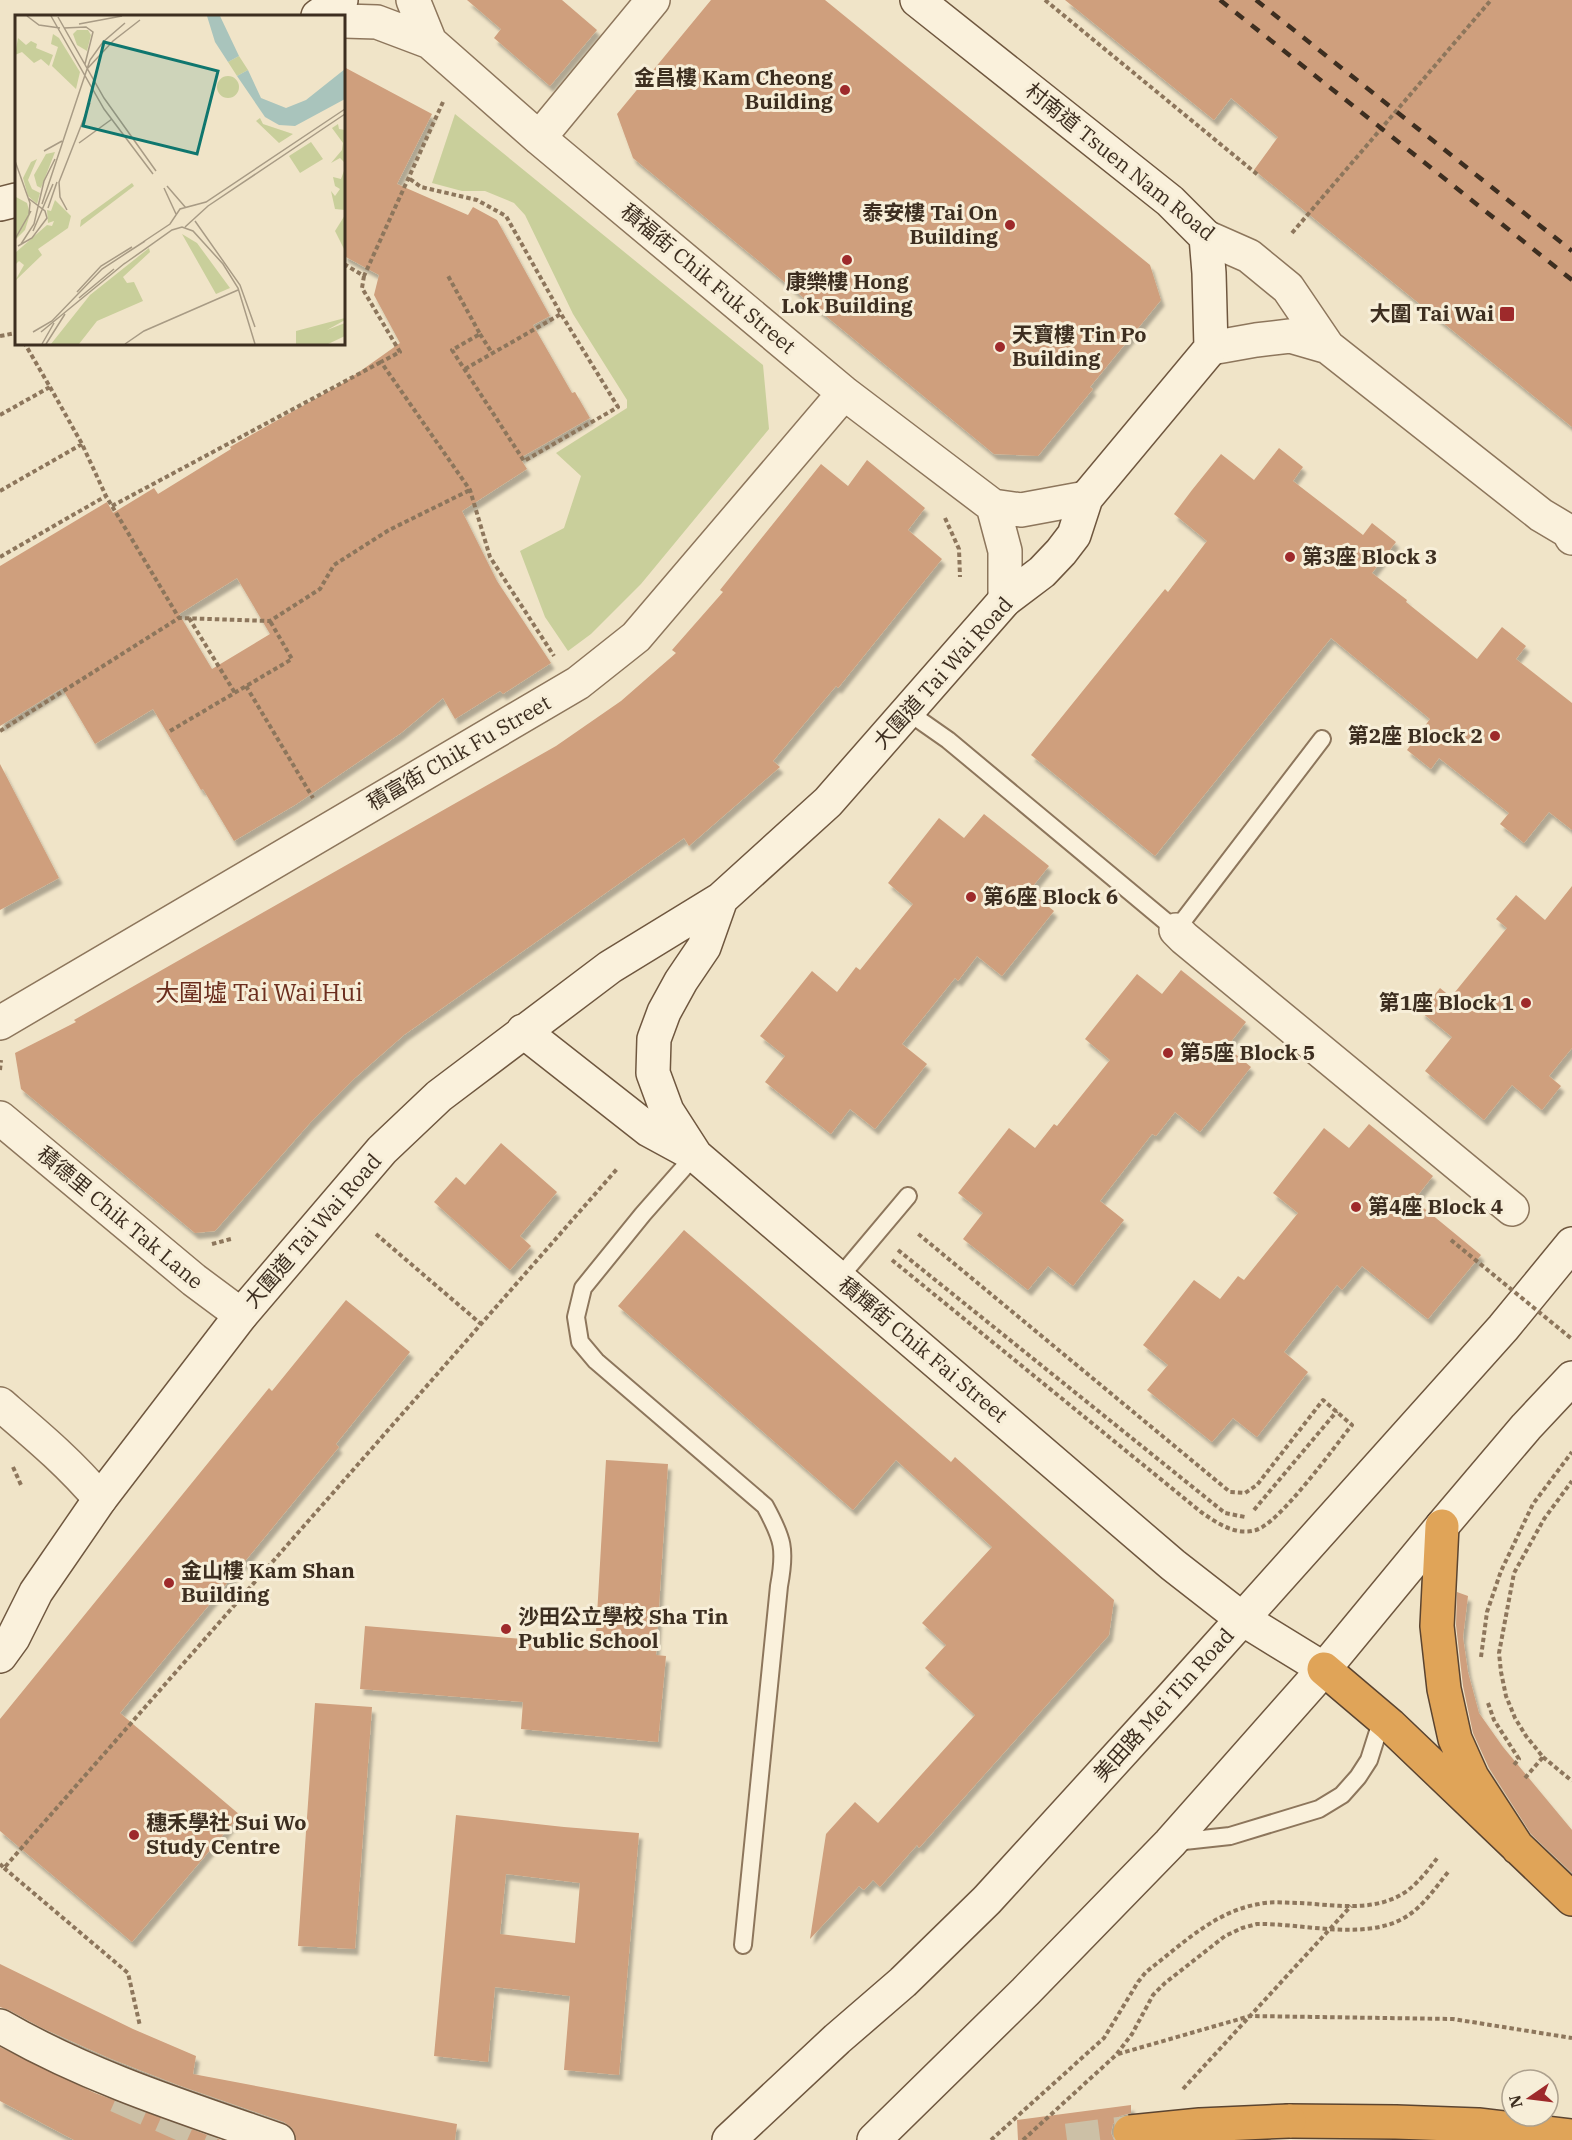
<svg xmlns="http://www.w3.org/2000/svg" width="1572" height="2140" viewBox="0 0 1572 2140" font-family="'IBM Plex Serif','Noto Sans TC',serif">
<style>
.green{fill:#c9cf9b}
.building{fill:#cf9f7d;fill-rule:evenodd;filter:url(#shadow)}
.lines{fill:none;stroke-linecap:round;stroke-linejoin:round}
.highway-tunnel{stroke:#ccc0a6;stroke-width:33;stroke-dasharray:33 16;stroke-linecap:butt}
.lane-casing{stroke:#8d765c;stroke-width:20}
.street-casing{stroke:#8d765c;stroke-width:36}
.secondary-casing{stroke:#6f573f;stroke-width:36}
.highway-casing{stroke:#5b4430;stroke-width:36}
.path{stroke:#8d765c;stroke-width:4;stroke-dasharray:4.5 3;stroke-linecap:butt}
.lane{stroke:#faf1dc;stroke-width:16}
.street{stroke:#faf1dc;stroke-width:33}
.secondary{stroke:#faf1dc;stroke-width:33}
.highway{stroke:#e0a458;stroke-width:33}
.rail{stroke:#3d2e20;stroke-width:4.5;stroke-dasharray:10 10;stroke-linecap:butt}
.highway-bridge-casing{stroke:#5b4430;stroke-width:36;stroke-linecap:butt}
.path-bridge{stroke:#8d765c;stroke-width:4;stroke-dasharray:4.5 3;stroke-linecap:butt}
.highway-bridge{stroke:#e0a458;stroke-width:33}
.poi-dot{fill:#9e2a2b;stroke:#f7eed8;stroke-width:2}
.labels{text-anchor:middle;stroke-width:6;stroke-linejoin:round;paint-order:stroke}
.poi-label{font-size:21px;font-weight:bold;fill:#3d2e20;stroke:#f7eed8;text-anchor:start}
.street-label{font-size:21px;fill:#3d2e20;stroke:#f7eed8}
.quarter-label{font-size:24px;fill:#6b2e1e;stroke:#f7eed8}
.inset-road{fill:none;stroke:#a89b85;stroke-width:1.5}
.view{fill:#0f766e;fill-opacity:0.15;stroke:#0f766e;stroke-width:3}
.inset-edge{fill:none;stroke:#3d2e20;stroke-width:3}
</style>
<defs>
<filter id="shadow"><feDropShadow dx="3.5" dy="6" stdDeviation="1.5" flood-color="#0004"/></filter>
</defs>
<rect width="100%" height="100%" fill="#f0e4c8"/>
<path class="green" d="M455 114 763 365 769 429 641 584 591 634 568 651 545 617 520 551 564 528 581 476 556 453 627 408V400L573 314 525 215 514 203 485 191H462L432 183Z"/>
<path class="building" d="M467 0H562L597 30 550 86 494 38 501 29Z
M711 0H825L1150 265 1161 300 1090 387 1093 389 1038 456 994 454 633 158 617 114Z
M1065 0H1572V427L1254 170 1278 137 1231 98 1214 120Z
M344 67 432 114 397 184 468 215 473 207 497 220 550 316 533 325 572 393 575 392 590 418 520 458 527 469 462 511 497 581 551 663 503 694 500 691 455 719 443 698 401 733 295 805 234 841 203 789 201 790 153 709 95 744 62 688 0 726V566L107 502 113 513 154 488 158 494 231 449 230 447 345 382 400 343 374 295 379 275 344 256ZM237 578 270 634 212 669 179 614Z
M1279 448 1303 467 1293 481 1363 535 1372 523 1396 542 1372 573 1407 600 1406 602 1477 659 1502 627 1526 646 1516 659 1572 703V830L1549 812 1524 843 1500 824 1509 813 1439 758 1431 769 1407 750 1430 719 1331 638 1155 856 1031 755 1165 589 1168 592 1207 541 1174 514 1192 490 1221 454 1254 480Z
M867 460 925 508 908 530 942 559 838 688 836 686 773 761 780 767 689 846 684 838 404 1035 355 1078 310 1123 215 1231 195 1233 21 1089 15 1053 76 1022 74 1020 556 746 621 701 676 653 672 650 723 592 720 590 821 464 848 486Z
M0 764 59 878 0 910Z
M984 814 1049 866 1029 891 1054 911 1002 976 977 956 958 981 955 978 902 1044 927 1064 875 1129 850 1109 831 1134 765 1082 785 1056 760 1036 812 971 837 992 856 967 860 970 913 904 888 883 939 818 964 838Z
M1572 886V1048L1549 1076 1561 1086 1542 1110 1512 1085 1484 1120 1425 1071 1452 1037 1421 1012 1440 988 1451 997 1507 928 1496 919 1516 895 1545 920Z
M1181 970 1246 1022 1227 1047 1251 1067 1200 1132 1175 1112 1156 1136 1152 1134 1100 1201 1124 1220 1073 1286 1048 1266 1028 1290 963 1239 983 1213 958 1193 1009 1128 1035 1148 1054 1124 1057 1126 1110 1060 1085 1039 1137 974 1162 994Z
M1369 1124 1433 1176 1414 1200 1481 1255 1428 1319 1362 1266 1342 1290 1337 1285 1284 1352 1308 1372 1257 1437 1233 1418 1212 1442 1147 1390 1168 1365 1143 1345 1194 1280 1220 1299 1238 1276 1244 1280 1298 1213 1273 1193 1324 1128 1349 1148Z
M501 1143 557 1192 520 1236 531 1246 510 1270 434 1202 456 1177 465 1185Z
M684 1230 951 1462 955 1457 1114 1600 1109 1635 919 1848 917 1845 880 1887 873 1880 864 1890 859 1886 810 1939 826 1834 855 1802 878 1823 975 1715 925 1668 946 1645 922 1623 992 1547 896 1460 853 1510 618 1306Z
M346 1300 410 1352 336 1444 339 1447 120 1713 240 1815 132 1942 0 1831V1719L269 1388 272 1391Z
M606 1460 668 1464 656 1655 666 1656 658 1742 521 1729 523 1702 360 1689 365 1626 523 1639 522 1643 595 1650Z
M1457 1592 1468 1596 1463 1637 1468 1672 1479 1713 1503 1747 1572 1830V1873L1531 1834 1489 1768 1473 1733 1463 1686 1456 1625Z
M315 1703 372 1707 355 1949 298 1946Z
M456 1815 564 1827 639 1833 619 2075 564 2070 570 1996 495 1987 488 2062 434 2056ZM506 1874 580 1883 575 1943 500 1934Z
M0 1964 133 2029 196 2056 193 2074 457 2124 455 2140H296L292 2128 284 2122 178 2085 109 2058 42 2028 9 2010 0 2007Z
M0 2047 95 2093 221 2140H74L0 2101Z
M1131 2105V2113L1120 2116 1113 2124 1111 2133 1114 2140H1018L1017 2120Z"/>
<g class="lines">
<path class="highway-tunnel" d="M117 2096 217 2140
M1067 2140 1130 2132"/>
<defs>
<path id="lane" d="M908 712 948 740 1176 930 1322 739
M695 1155 643 1214 583 1288 576 1317 580 1342 596 1361 765 1506C783 1539 786 1549 779 1586L743 1945
M839 1278 908 1196
M1175 1842 1230 1836 1319 1809 1342 1795 1358 1777 1369 1760 1382 1719"/>
<path id="street" d="M413 0 430 42 539 138 844 393 993 506 1021 510 1086 498
M344 21 377 22 430 42
M539 138 653 0
M1206 237 1249 256 1288 288 1328 347 1541 515 1568 531 1572 538
M1211 348 1256 340 1290 336 1328 347
M993 506 1005 551V600
M1176 930 1184 938 1512 1209
M0 1023 578 683 636 637 844 393
M0 1118 194 1280 241 1315
M0 1404C35 1434 70 1463 100 1499"/>
<path id="secondary" d="M318 16 341 0
M0 204 16 200
M523 1031 649 1130 695 1155 1173 1565 1241 1618 1324 1669
M694 1153 667 1111 653 1073 654 1039 664 1012 681 981 704 947 721 899
M0 1656 13 1638 36 1592 100 1499 241 1315 382 1150 439 1096 610 967 721 899 828 802 1005 600 1042 572 1061 552 1074 535 1086 498 1211 348 1209 273 1206 237 1170 201 917 0
M0 2026C88 2077 183 2107 278 2140
M729 2140 837 2039 903 1982 987 1900 1174 1695 1503 1328 1572 1244
M874 2140 1025 1992 1170 1843 1324 1669 1442 1526 1526 1427 1572 1378"/>
<path id="highway" d="M1442 1526 1437 1626 1444 1689 1455 1739 1472 1777 1518 1848
M1324 1669 1390 1725 1572 1899
M1289 2121 1396 2122 1478 2125 1572 2136"/>
</defs>
<use href="#lane" class="lane-casing"/>
<use href="#street" class="street-casing"/>
<use href="#secondary" class="secondary-casing"/>
<use href="#highway" class="highway-casing"/>
<path class="path" d="M1045 0 1258 175
M410 179 421 187 477 200 506 216 561 314 618 407 524 461 452 350 480 334 447 274
M1292 233 1491 0
M344 264 364 276 443 102
M364 276 362 288 400 352 381 362 470 490 490 557 554 656
M480 334 492 353
M0 336 16 333
M465 369 561 314
M50 387 82 444 106 496 179 618
M0 415 50 387 25 344
M0 491 82 444
M112 506 381 362
M945 518 959 549 960 577
M0 557 106 496
M189 618 235 693
M246 686 313 798
M0 731 179 618 270 621 320 589 334 565 389 530 470 490
M170 731 292 659 270 621
M0 1070 1 1060
M376 1234 481 1324
M212 1244 231 1239
M898 1250 1225 1513 1245 1517
M892 1260 1201 1512C1217 1523 1235 1536 1256 1530 1280 1523 1334 1447 1352 1425L1323 1400 1257 1485 1245 1493 1230 1492 916 1232
M13 1467 21 1485
M1254 1510 1337 1411
M1481 1657 1487 1612 1501 1571 1533 1504 1572 1452
M1488 1703 1494 1720 1519 1759 1513 1766
M1543 1757 1572 1781
M1525 1778 1543 1757 1526 1736 1515 1718 1506 1696 1501 1672 1499 1653 1514 1573 1544 1519 1572 1481
M0 1864 4 1868 617 1169
M4 1868 128 1973 140 2026
M1118 2054 1250 2016 1453 2019 1572 2038
M1183 2089 1351 1906
M991 2140 1104 2038 1138 1982 1146 1972C1180 1946 1215 1911 1259 1904 1272 1901 1286 1903 1300 1903 1335 1905 1376 1913 1407 1891 1419 1882 1429 1869 1438 1857
M1023 2140 1116 2055 1132 2034 1153 1995 1165 1983 1225 1936 1242 1928 1257 1924C1301 1923 1364 1941 1404 1918 1423 1907 1435 1888 1449 1871"/>
<use href="#lane" class="lane"/>
<use href="#street" class="street"/>
<use href="#secondary" class="secondary"/>
<use href="#highway" class="highway"/>
<path class="rail" d="M1220 0 1572 280
M1256 0 1572 251"/>
<defs>
<path id="highway-bridge" d="M1130 2132 1200 2125 1289 2121"/>
</defs>
<use href="#highway-bridge" class="highway-bridge-casing"/>
<path class="path-bridge" d="M1451 1240 1572 1339"/>
<use href="#highway-bridge" class="highway-bridge"/>
</g>
<g class="poi-dot">
<circle cx="845" cy="90" r="6"/>
<circle cx="1010" cy="225" r="6"/>
<circle cx="847" cy="260" r="6"/>
<rect x="1499" y="306" width="16" height="16" rx="3"/>
<circle cx="1000" cy="347" r="6"/>
<circle cx="1290" cy="557" r="6"/>
<circle cx="1495" cy="736" r="6"/>
<circle cx="971" cy="897" r="6"/>
<circle cx="1526" cy="1003" r="6"/>
<circle cx="1168" cy="1053" r="6"/>
<circle cx="1356" cy="1207" r="6"/>
<circle cx="169" cy="1583" r="6"/>
<circle cx="506" cy="1629" r="6"/>
<circle cx="134" cy="1835" r="6"/>
</g>
<g class="labels">
<g class="poi-label">
<text x="833" y="85" text-anchor="end">金昌樓 Kam Cheong<tspan x="833" dy="24">Building</tspan></text>
<text x="998" y="220" text-anchor="end">泰安樓 Tai On<tspan x="998" dy="24">Building</tspan></text>
<text x="847" y="289" text-anchor="middle">康樂樓 Hong<tspan x="847" dy="24">Lok Building</tspan></text>
<text x="1494" y="321" text-anchor="end">大圍 Tai Wai</text>
<text x="1012" y="342">天寶樓 Tin Po<tspan x="1012" dy="24">Building</tspan></text>
<text x="1302" y="564">第3座 Block 3</text>
<text x="1483" y="743" text-anchor="end">第2座 Block 2</text>
<text x="983" y="904">第6座 Block 6</text>
<text x="1514" y="1010" text-anchor="end">第1座 Block 1</text>
<text x="1180" y="1060">第5座 Block 5</text>
<text x="1368" y="1214">第4座 Block 4</text>
<text x="181" y="1578">金山樓 Kam Shan<tspan x="181" dy="24">Building</tspan></text>
<text x="518" y="1624">沙田公立學校 Sha Tin<tspan x="518" dy="24">Public School</tspan></text>
<text x="146" y="1830">穗禾學社 Sui Wo<tspan x="146" dy="24">Study Centre</tspan></text>
</g>
<g class="street-label">
<text transform="translate(1120 162) rotate(39)" y="7">村南道 Tsuen Nam Road</text>
<text transform="translate(708 279) rotate(40)" y="7">積福街 Chik Fuk Street</text>
<text transform="translate(943 673) rotate(-48)" y="7">大圍道 Tai Wai Road</text>
<text transform="translate(459 753) rotate(-30)" y="7">積富街 Chik Fu Street</text>
<text transform="translate(120 1218) rotate(40)" y="7">積德里 Chik Tak Lane</text>
<text transform="translate(313 1231) rotate(-49)" y="7">大圍道 Tai Wai Road</text>
<text transform="translate(923 1350) rotate(40)" y="7">積輝街 Chik Fai Street</text>
<text transform="translate(1164 1705) rotate(-48)" y="7">美田路 Mei Tin Road</text>
</g>
<g class="quarter-label">
<text x="259" y="1001">大圍墟 Tai Wai Hui</text>
</g>
</g>
<g transform="translate(15 15)">
<rect width="330" height="330" fill="#f0e4c8"/>
<path d="M62 15H73L76 20 72 36 62 30 58 19ZM38 19 44 23 65 57 61 74 37 51 43 32 36 29ZM3 23 11 30 16 26 22 29 21 33 38 40 34 51 26 44 19 48 7 37 0 40ZM224 41 233 55 222 61 213 47ZM202 72a11 11 0 1 1 22 0a11 11 0 1 1-22 0ZM245 103 248 109 278 119 264 128 241 106ZM323 109 324 114 330 115V148L325 143 316 148 327 135 328 128 317 113ZM296 127 308 144 285 158 274 141ZM40 137 26 173 22 171 19 160 31 139ZM22 144 13 165 17 174 25 178 22 189 13 181 8 163 16 147ZM330 153V195L320 194 316 176 320 181 325 174 320 171 318 162 326 164ZM117 168 119 171 65 212 66 205ZM1 182 12 188 15 199 10 215 0 225ZM40 185 56 201 53 213 23 234 27 240 0 266 9 250 4 246 0 250V238L32 210 37 211 39 206 33 208 32 195 36 196ZM330 200V236L320 216ZM167 219 182 228 215 273 201 279ZM134 233 135 237 108 262 112 268 119 267 128 286 82 306 64 329H36L75 280ZM330 303V305L312 315 330 308V321L313 329H281V316Z" fill="#c9cf9b"/>
<path d="M192 1H205L224 41 213 47 200 27ZM330 54V84L280 111 264 110 250 102 222 61 233 55 246 83 271 93 291 85Z" fill="#a9c4bc"/>
<path class="inset-road" d="M12 1 24 10 45 13M36 1 89 94 138 159M43 2 89 83 141 156M64 9 107 1M49 13 71 12 78 17 70 49M72 54 98 26 125 5M64 128 97 104M29 136 47 126M0 146 15 188 14 199M152 171 171 193M149 173 161 199M27 189 75 45 88 27 110 8M33 193 42 167M52 195 45 182 44 167 75 88M180 206 225 270 240 312M170 212 193 191 330 99M18 216 38 169M0 224 16 196M128 227 155 209 165 194 191 187 330 94M6 229 19 209 29 166 40 144M3 231 17 223 32 203 30 196 13 183M109 249 157 215 167 212 178 216 208 249 223 273 240 329M62 277 86 251 117 232M64 283 99 254M18 317 37 306 87 254 130 226M26 317 110 248M27 329 39 308M31 329 50 299M110 329 129 316 223 275"/>
<path class="view" d="M89 27 203 56 182 139 68 111Z"/>
<rect width="330" height="330" class="inset-edge"/>
</g>
<g transform="translate(1530 2098) rotate(256)"><circle r="28" fill="#f7eed8" stroke="#ada18e" stroke-width="1.5"/>
<path d="M0-4.5L10 22L0 15L-10 22Z" fill="#9e2a2b"/>
<text y="-9" font-size="16" font-weight="bold" text-anchor="middle" fill="#3d2e20">N</text>
</g>
</svg>
